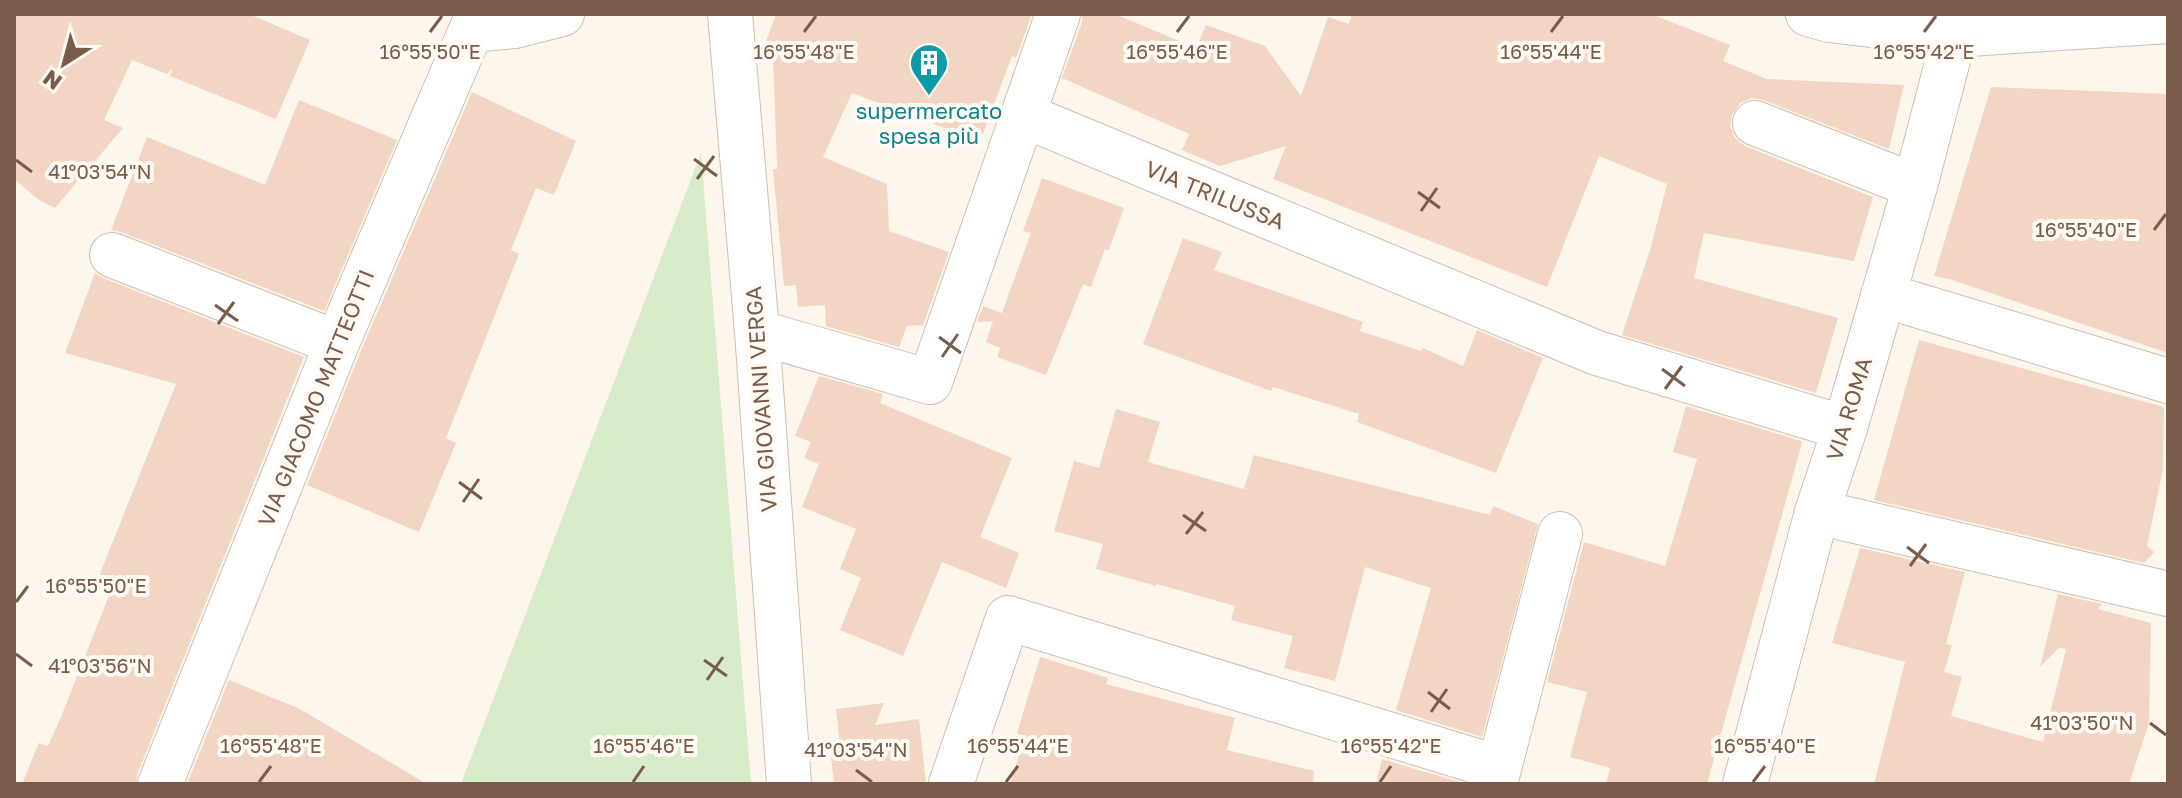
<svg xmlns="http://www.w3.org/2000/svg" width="2182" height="798" viewBox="0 0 2182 798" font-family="'Golos Text',sans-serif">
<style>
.green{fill:#d8ecc9}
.building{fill:#f3d5c3}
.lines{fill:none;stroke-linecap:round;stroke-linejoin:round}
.minor-casing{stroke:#d1beb0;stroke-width:46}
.minor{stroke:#fff;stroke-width:44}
.ticks{fill:none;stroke:#7a5c4d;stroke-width:3}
.labels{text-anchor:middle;stroke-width:8;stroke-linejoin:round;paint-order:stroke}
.culture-label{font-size:22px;fill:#0d838f;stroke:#fffaf3}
.street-label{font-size:22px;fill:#7a5c4d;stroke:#fffaf3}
.ticks-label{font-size:20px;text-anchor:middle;fill:#7a5c4d;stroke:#fffaf3;stroke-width:8;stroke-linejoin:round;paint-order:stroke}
</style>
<rect width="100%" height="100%" fill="#fdf6ec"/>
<path class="green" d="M701 153 751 784H461Z"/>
<path class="building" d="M14 14H249L310 40 276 119 170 76 173 68 167 74 132 60 104 120 123 128 55 208 39 200 14 179Z
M776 14H1032L1016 58 1012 56 983 134 973 131 971 138 852 93 823 157 887 184 889 231 949 252 923 325 907 326 899 347 826 326 825 305 798 307 796 285 784 286 773 169H777L773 54 763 50Z
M1082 14H1115L1196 48 1206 25 1265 46 1301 96 1328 17 1349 24 1352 14H1651L1730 45 1723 61 1767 79 1904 85 1889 149 1763 100 1752 98 1740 103 1732 115 1730 126 1735 138 1745 146 1873 197 1854 261 1704 233 1694 278 1838 318 1816 393 1622 335 1650 250 1667 184 1599 156 1547 287 1273 179 1286 146 1220 166 1182 150 1189 134 1062 78 1082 22Z
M1991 87 2168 94V353L1949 279 1934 276Z
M472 92 576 141 554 195 536 188 511 250 519 254 446 438 456 443 419 532 307 485 360 353Z
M299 100 397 140 324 311 121 232 111 230 147 137 265 185Z
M1042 178 1124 208 1109 250 1105 249 1091 287 1083 284 1046 375 997 357 1000 348 986 342 993 321 977 322 983 306 1002 313 1031 233 1023 231Z
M1183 238 1222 252 1214 270 1363 322 1360 331 1421 351 1423 348 1463 366 1477 330 1543 358 1496 473 1357 422 1359 414 1273 387 1271 391 1143 344Z
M95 273 103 278 304 357 137 775 136 784H22L39 743 48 746 61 717 110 593 95 586 176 384 65 353Z
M1919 340 2164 407 2163 469 2147 546 2154 552 2144 563 1874 500Z
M819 376 883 394 880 403 1012 458 980 537 1019 553 1006 588 942 562 903 656 840 630 861 578 840 569 856 529 802 507 819 464 804 458 811 442 795 436Z
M1686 406 1801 441 1802 443 1707 784H1606L1610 768 1570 757 1587 692 1547 682 1584 542 1665 566 1697 459 1673 452Z
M1116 409 1160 422 1148 462 1244 489 1254 455 1490 515 1493 506 1538 524 1482 737 1396 710 1431 588 1365 567 1335 681 1284 668 1293 636 1231 620 1235 606 1157 584 1156 586 1096 569 1103 544 1054 531 1074 461 1099 468Z
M1860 548 1965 572 1946 644 1952 645 1944 672 1962 677 1951 716 2043 742 2066 649 2059 648 2040 667 2058 594 2102 604 2098 609 2151 623 2149 723 2129 784H1874L1905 662 1832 643Z
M1040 657 1108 678 1106 684 1235 718 1227 750 1314 771 1313 784H1010L1025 736 1017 733Z
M229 680 298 708 427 784H187Z
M884 703 875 725 919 719 926 784H834L830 748 840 746 836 709Z
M1382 759 1466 784H1376Z"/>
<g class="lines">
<defs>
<path id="minor" d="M730 14 757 332 789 784
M1808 14 1829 20 1955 35 2168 21
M472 30 515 26 562 14
M1023 115 1058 14
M1755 123 1915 186
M112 255 337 343
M1883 295 2168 381
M757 332 930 382 1023 115 1597 353 1845 428
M1817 512 2168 594
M160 784 337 343 478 14
M951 784 1008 618 1499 768
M1495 784 1560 534
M1745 784 1817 512 1845 428 1915 186 1960 14"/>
</defs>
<use href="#minor" class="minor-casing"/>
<use href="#minor" class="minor"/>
</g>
<path class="ticks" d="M430 32 442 16M804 32 816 16M1177 32 1189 16M1551 32 1563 16M1924 32 1936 16M694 159 717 176M16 160 32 172M697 179 714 156M1418 192 1440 208M1421 211 1437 188M2154 230 2166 214M215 305 238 321M218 324 234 302M939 337 961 353M942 357 958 334M1662 369 1685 386M1665 389 1682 366M459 482 482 499M463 502 479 479M1183 515 1206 531M1186 534 1203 512M1907 547 1929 563M1910 566 1926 544M16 602 28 586M16 654 32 666M704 660 727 676M707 680 723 657M1428 692 1450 709M1431 712 1447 689M2150 723 2166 735M856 770 872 782M259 782 271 766M633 782 644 766M1006 782 1018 766M1380 782 1391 766M1753 782 1765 766"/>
<defs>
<symbol id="building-pin" viewBox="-11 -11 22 30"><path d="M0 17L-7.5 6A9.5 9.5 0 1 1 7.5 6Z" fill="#0f9aa8" stroke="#fffaf3"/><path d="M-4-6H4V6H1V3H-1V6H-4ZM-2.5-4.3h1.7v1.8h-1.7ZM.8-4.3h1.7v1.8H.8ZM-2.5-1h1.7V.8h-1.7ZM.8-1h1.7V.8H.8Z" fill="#fff"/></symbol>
</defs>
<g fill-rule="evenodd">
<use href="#building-pin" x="907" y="41" width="44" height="60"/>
</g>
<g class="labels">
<g class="culture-label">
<text x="929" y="119">supermercato<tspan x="929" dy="25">spesa più</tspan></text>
</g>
<g class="street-label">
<text transform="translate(1215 195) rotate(22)" y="8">VIA TRILUSSA</text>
<text transform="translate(316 398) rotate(-68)" y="8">VIA GIACOMO MATTEOTTI</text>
<text transform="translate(761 399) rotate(-94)" y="8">VIA GIOVANNI VERGA</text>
<text transform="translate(1849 409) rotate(-73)" y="8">VIA ROMA</text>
</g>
</g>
<g class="ticks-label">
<text x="430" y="59">16°55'50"E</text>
<text x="804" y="59">16°55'48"E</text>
<text x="1177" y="59">16°55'46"E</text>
<text x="1551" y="59">16°55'44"E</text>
<text x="1924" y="59">16°55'42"E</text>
<text x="100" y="179">41°03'54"N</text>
<text x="2086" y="237">16°55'40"E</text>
<text x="96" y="593">16°55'50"E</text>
<text x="100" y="673">41°03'56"N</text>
<text x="2082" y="730">41°03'50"N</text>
<text x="271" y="753">16°55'48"E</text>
<text x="644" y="753">16°55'46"E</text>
<text x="1018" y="753">16°55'44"E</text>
<text x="1391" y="753">16°55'42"E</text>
<text x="1765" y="753">16°55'40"E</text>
<text x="856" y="757">41°03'54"N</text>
</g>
<rect width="2182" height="798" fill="none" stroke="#7a5c4d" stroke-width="32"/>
<g transform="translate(64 64) rotate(216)" stroke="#fffaf3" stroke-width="6" paint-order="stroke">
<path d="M0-6L14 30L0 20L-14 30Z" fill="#7a5c4d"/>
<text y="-12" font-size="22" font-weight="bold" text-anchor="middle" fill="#7a5c4d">N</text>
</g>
</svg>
